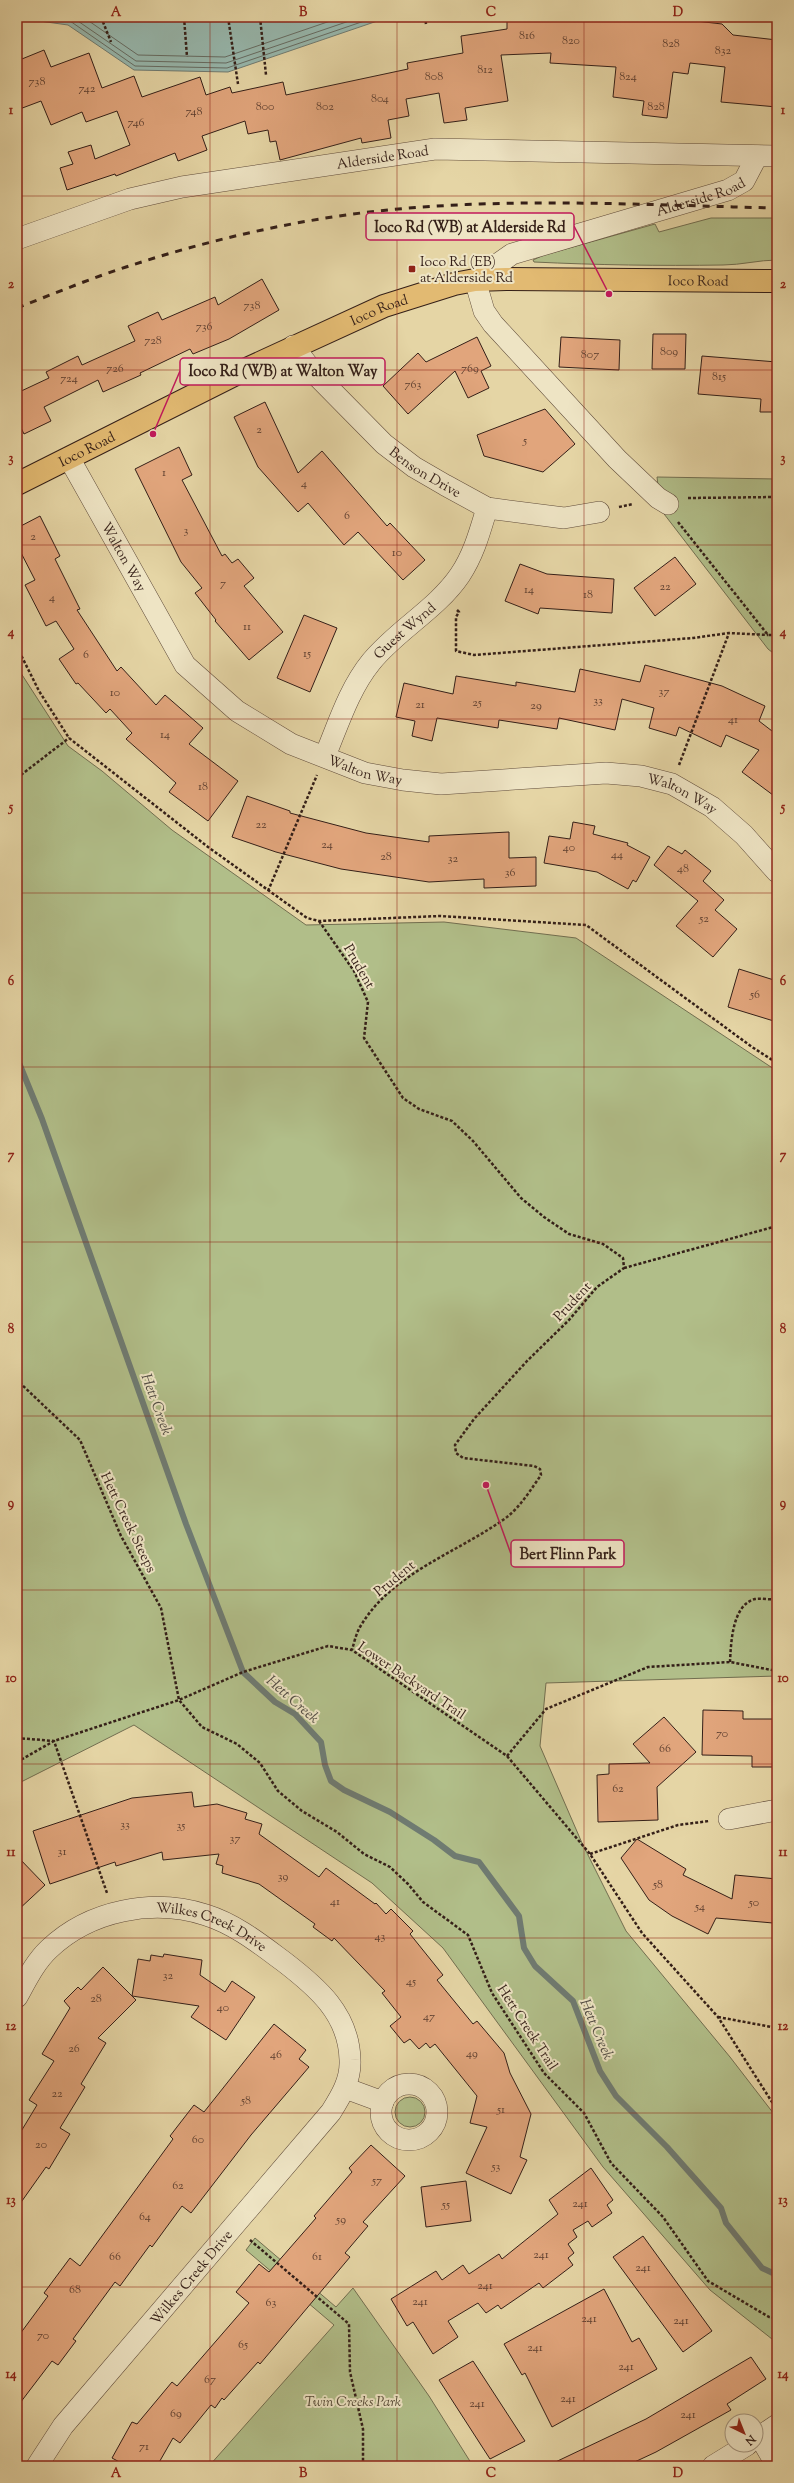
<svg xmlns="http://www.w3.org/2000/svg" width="794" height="2483" viewBox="0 0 794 2483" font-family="'Sorts Mill Goudy',serif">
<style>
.green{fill:#b1be89;stroke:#726e50}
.water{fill:#97b8ae;stroke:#6f7b72}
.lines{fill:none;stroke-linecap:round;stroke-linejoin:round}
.shore{stroke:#666c63;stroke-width:1}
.stream{stroke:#6f7b72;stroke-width:6}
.building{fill:#e1a57c;stroke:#341f18}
.minor-casing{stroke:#604c3b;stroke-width:22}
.major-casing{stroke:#341f18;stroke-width:24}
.path{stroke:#341f18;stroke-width:2.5;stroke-dasharray:3 2;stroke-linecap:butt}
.minor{stroke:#eee4c4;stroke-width:21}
.major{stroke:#e2ba72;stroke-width:22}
.rail{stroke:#341f18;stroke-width:3;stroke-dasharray:7 7;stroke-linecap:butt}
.grid{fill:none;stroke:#8f2418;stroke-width:1;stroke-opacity:0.55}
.poi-dot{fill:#8f2418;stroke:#eee4c4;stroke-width:1.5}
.labels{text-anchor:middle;stroke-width:4;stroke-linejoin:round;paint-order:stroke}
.number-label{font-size:12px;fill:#5f4031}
.street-label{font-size:14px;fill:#341f18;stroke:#eee4c4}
.poi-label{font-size:14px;fill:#341f18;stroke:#eee4c4;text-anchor:start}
.park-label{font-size:14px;font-style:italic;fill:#534734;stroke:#eee4c4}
.water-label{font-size:15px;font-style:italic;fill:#524d45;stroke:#eee4c4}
.leader{fill:none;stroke:#c2185b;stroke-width:1.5}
.callout-dot{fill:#c2185b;stroke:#eee4c4;stroke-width:1.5}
.callout{fill:#eee4c4;stroke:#c2185b;stroke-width:1.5}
.callout-label{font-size:15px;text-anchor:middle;font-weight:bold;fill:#341f18}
.neatline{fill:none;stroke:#8f2418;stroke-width:1.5}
.grid-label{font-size:13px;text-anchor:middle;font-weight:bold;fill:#8f2418}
</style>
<rect width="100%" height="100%" fill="#e5d5a5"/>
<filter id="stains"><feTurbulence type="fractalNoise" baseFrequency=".005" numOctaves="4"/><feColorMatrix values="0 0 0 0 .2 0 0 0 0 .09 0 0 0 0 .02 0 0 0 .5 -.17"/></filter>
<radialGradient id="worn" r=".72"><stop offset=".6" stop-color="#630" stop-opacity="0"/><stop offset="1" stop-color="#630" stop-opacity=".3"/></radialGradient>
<path class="green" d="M711 218H777V260C759 260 741 265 723 265 660 266 597 265 534 262L533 260 544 255 655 224 659 232Z
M657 477 777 479V656L768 649 661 510Z
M17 667 68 746 102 771 172 830 306 925 444 922 576 938 777 1071V1676L546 1683 540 1746 582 1843 626 1931 730 2057 777 2118V2343L710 2290 603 2167 443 1948 372 1883 134 1725 17 1784Z
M395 2112a15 15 0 1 1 30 0a15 15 0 1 1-30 0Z
M255 2238 336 2307 353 2288 429 2396 473 2466H209L334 2325 246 2250Z"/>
<path class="water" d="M17 17H389L228 72 134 70 68 25 25 19 17 23Z"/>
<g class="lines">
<path class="shore" d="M39 17 70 21 135 66 227 68 376 17
M72 17 136 61 226 63 361 17
M83 17 138 55 225 57 342 17"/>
<path class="stream" d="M17 1058 42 1119 186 1524 243 1672 275 1702 295 1714 321 1742 325 1765 331 1781 344 1790 390 1812 434 1840 455 1856 479 1862 519 1916 524 1948 535 1966 573 2001 600 2071 616 2096 667 2147 721 2208 726 2223 762 2268 777 2275"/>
</g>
<path class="building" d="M507 17H696V21L722 24 733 35 777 40V107L721 102 725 67 690 63 688 74 673 72 667 118 642 115 644 101 613 97 616 67 550 63 551 53 501 55 508 101 465 108 467 120 444 123 439 93 406 99 409 116 388 120 391 138 362 143 361 138 280 160 276 141 270 142 268 130 248 134 245 121 202 136 207 150 178 161 175 153 116 176 115 174 67 190 60 168 73 164 68 152 91 145 95 159 130 145 117 111 86 122 82 112 51 125 41 101 17 110V61L44 50 51 67 89 53 102 88 134 76 142 97 200 77 206 95 230 87 232 93 283 82 286 95 408 69 407 63 463 53 461 36 507 29Z
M262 279 279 310 229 339 193 354 190 349 140 373 141 375 103 392 98 380 44 407 51 421 24 434 17 420V393L49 378 46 372 78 356 82 365 135 341 128 326 158 312 162 320 215 297 218 305Z
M653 334H686L685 369H652Z
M477 337 491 366 481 371 489 388 468 398 455 371 408 414 383 386 418 353 426 362Z
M561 337 620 340 619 370 559 367Z
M702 356 777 362V412H760L761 399 698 394Z
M265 402 298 473 322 451 387 526 390 523 425 560 403 580 358 532 344 545 308 503 298 512 258 467 234 417Z
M545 409 575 444 543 472 484 456 477 435Z
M179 447 192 475 182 480 222 556 225 554 232 563 238 559 254 578 244 586 283 632 249 660 215 621 216 620 195 593 202 588 181 562 135 469Z
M40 516 60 556 55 559 80 609 77 610 117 671 121 667 156 705 165 695 203 728 189 744 238 781 208 821 169 792 176 783 126 739 132 733 110 709 106 713 78 683 76 684 59 659 74 649 56 621 46 626 25 585 35 580 17 545V528Z
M675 557 696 584 655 616 634 588Z
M520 564 547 574 614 579 612 613 540 608 538 614 505 601Z
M304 615 337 628 310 692 277 678Z
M645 665 722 686 765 706 759 721 772 731 777 725V798L742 772 759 750 726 735 721 747 679 727 676 736 649 728 654 708 622 699 615 730 559 718 557 729 499 720 498 728 437 718 432 741 412 736 415 721 396 717 404 683 453 694 456 676 516 686V682L575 692 580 669 640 682Z
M247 796 290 811V813L366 833 429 842V836L509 832V858L536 857V886L484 888V879L429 882 341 869 276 852 232 837Z
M573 822 595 826 593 834 628 843 627 845 650 857 636 882 633 880 628 889 597 872 544 863 549 836 570 839Z
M668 846 682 854 685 850 711 871 703 881 724 900 715 910 737 929 713 957 676 926 698 901 654 865Z
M739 969 777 981V1022L728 1007Z
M703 1710 743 1711V1719H777V1767H752V1756L702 1755Z
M664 1717 696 1752 657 1787 658 1820 598 1822 597 1775 609 1774V1764L650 1763 633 1744Z
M192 1792 194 1807 217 1804 247 1813 245 1819 262 1824 259 1834 319 1877 326 1868 375 1904 376 1903 386 1914 391 1909 413 1931 410 1934 443 1975 437 1980 473 2024 477 2021 504 2053 510 2073 531 2114 520 2157 527 2160 511 2194 466 2173 487 2127 470 2123 477 2096 435 2044 430 2048 426 2043 419 2049 410 2039 404 2043 390 2026 401 2017 382 1993 385 1991 334 1938 332 1941 313 1927 315 1924 259 1884 222 1873 223 1866 216 1864 219 1854 163 1860 162 1852 116 1866 115 1862 50 1884 33 1831 132 1798Z
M637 1839 686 1869 683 1875 732 1899 735 1875 777 1879 773 1923 716 1918 708 1934 672 1916 649 1900 621 1858Z
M17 1856 45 1885 17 1911Z
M164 1954 202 1960 200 1975 225 1992 232 1981 255 1997 226 2040 191 2017 199 2006 132 1996 138 1959 150 1961 151 1955 163 1957Z
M103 1967 136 2000 98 2038 106 2043 81 2084 85 2087 60 2128 70 2134 49 2169 46 2167 17 2208V2138L37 2105 29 2100 54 2061 42 2054 70 2008 64 2001 78 1987 81 1990Z
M274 2024 306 2050 299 2059 309 2067 251 2135 191 2213 182 2206 152 2247 150 2245 120 2286 115 2282 73 2339 76 2341 58 2365 52 2361 17 2407V2338L48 2296 44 2293 70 2258 80 2266 173 2139 170 2136 194 2105 204 2112Z
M371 2145 405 2176 363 2222 368 2226 345 2253 350 2257 260 2364 258 2362 224 2400 222 2398 215 2408 211 2405 180 2443 173 2438 157 2466H127L112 2458 132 2422 137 2424 172 2382 177 2386 249 2303 236 2292 259 2264 269 2272 316 2218 314 2216 352 2172 349 2168Z
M591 2168 613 2200 607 2205 612 2213 592 2227 588 2221 573 2230 577 2237 568 2244 574 2253 568 2258 573 2265 543 2288 539 2283 501 2309 498 2305 486 2313 478 2303 448 2321 458 2337 433 2354 413 2322 407 2326 391 2299 436 2271 442 2280 463 2265 469 2274 499 2254 502 2259 558 2214 549 2200Z
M466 2181 471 2221 426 2227 421 2187Z
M643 2236 712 2331 683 2352 613 2257Z
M604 2289 632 2342 639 2338 657 2369 552 2427 525 2373 522 2375 504 2344Z
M751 2357 766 2379 727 2404 731 2410 656 2452 626 2466H547L646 2419Z
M473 2361 525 2441 490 2459 439 2380Z"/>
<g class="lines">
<defs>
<g id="minor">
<path id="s1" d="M17 239 130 199 182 187 435 149 777 156"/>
<path id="s2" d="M293 346 314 373 384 444 414 467 445 485 487 508 564 518 599 512"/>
<path id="s3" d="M69 458 185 665 237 711 291 744 365 773 403 780 441 784 606 773 641 776 672 784 712 807 744 835 777 872"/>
<path id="s4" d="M668 504 658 498 617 459 493 324 484 311 475 280 512 254 728 190 744 181 757 156"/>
<path id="s5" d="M325 756C338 725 349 689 371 662 397 630 437 609 460 575 474 554 480 531 487 508"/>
<path d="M729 1819 777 1810"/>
<path id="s6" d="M17 1997C26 1981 35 1962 49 1949 90 1910 153 1898 206 1915 235 1924 260 1944 283 1961 317 1987 349 2014 350 2060 351 2080 341 2096 331 2112L63 2426 37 2466"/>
<circle cx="409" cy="2112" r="28"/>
<path d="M345 2088 383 2102"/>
<path d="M760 2437 777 2466"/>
<path d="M756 2439 777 2425"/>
<path d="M713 2466 747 2445"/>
</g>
<g id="major">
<path id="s7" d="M17 484 238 373 384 306 454 284 475 280 506 279 777 281"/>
</g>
</defs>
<use href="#minor" class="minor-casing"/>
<use href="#major" class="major-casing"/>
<path class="path" d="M101 17 111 42
M184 17 187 57
M228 17 238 84
M260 17 266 75
M425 17 426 24
M688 498 777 497
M619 507 633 504
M678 522 768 635H777
M457 610 459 612 456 617V651L474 655 693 638 729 633 768 635
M17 647 39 691 69 738 208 847 307 918 319 921 440 916 586 925 752 1047 777 1063
M679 765 729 633
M17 778 69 738
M268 891 317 775
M319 921 354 971 368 1002 364 1038 403 1098 419 1109 452 1121 473 1141 521 1198 544 1217 569 1234 603 1244 623 1258 624 1268 597 1287 569 1320 527 1361 474 1419 455 1445 456 1453 463 1458 534 1466 540 1469 541 1475C532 1488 520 1507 507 1517 458 1553 392 1572 360 1627 356 1634 354 1643 352 1650
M624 1268 777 1226
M17 1378 20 1383 80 1440 121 1536 161 1608 179 1700 202 1727 237 1744 260 1763 278 1791 302 1811 337 1832 364 1854 390 1867 408 1884 423 1902 468 1935 492 1993 544 2073 584 2113 611 2163 663 2217 708 2281 769 2317 777 2318
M730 1662C731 1643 732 1605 755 1599 762 1598 770 1600 777 1599
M17 1738 54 1741 107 1893
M507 1756 546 1709 648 1667 730 1662 777 1671
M17 1762 54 1741 179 1700 243 1672 328 1646 352 1650 507 1756 590 1854 642 1933 718 2017 777 2110
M590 1854 678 1825 709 1821
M718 2017 777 2028
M250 2240 349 2324 350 2372 363 2429V2466"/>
<use href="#minor" class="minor"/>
<use href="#major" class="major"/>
<path class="rail" d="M17 308C53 294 89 279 126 267 202 242 282 223 361 213 499 196 638 205 777 208"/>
</g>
<path class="grid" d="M210 17V2466M397 17V2466M584 17V2466M17 196H777M17 370H777M17 545H777M17 719H777M17 893H777M17 1067H777M17 1242H777M17 1416H777M17 1590H777M17 1764H777M17 1938H777M17 2113H777M17 2287H777"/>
<rect class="poi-dot" x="408" y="265" width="8" height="8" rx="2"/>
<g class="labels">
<g class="number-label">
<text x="527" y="39">816</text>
<text x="571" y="44">820</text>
<text x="671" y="47">828</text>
<text x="723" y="54">832</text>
<text x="485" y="73">812</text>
<text x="434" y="80">808</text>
<text x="628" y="80">824</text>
<text x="37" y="85">738</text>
<text x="87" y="92">742</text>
<text x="380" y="102">804</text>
<text x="265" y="110">800</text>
<text x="325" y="110">802</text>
<text x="656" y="110">828</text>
<text x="194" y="115">748</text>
<text x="136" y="126">746</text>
<text x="252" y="309">738</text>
<text x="204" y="330">736</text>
<text x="153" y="344">728</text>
<text x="669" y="355">809</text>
<text x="590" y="358">807</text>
<text x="115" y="372">726</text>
<text x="470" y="372">769</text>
<text x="719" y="380">815</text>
<text x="69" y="382">724</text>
<text x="413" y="388">763</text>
<text x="259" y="433">2</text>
<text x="525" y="444">5</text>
<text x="164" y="476">1</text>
<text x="304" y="487">4</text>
<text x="347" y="519">6</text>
<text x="186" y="534">3</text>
<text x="33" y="540">2</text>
<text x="397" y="556">10</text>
<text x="223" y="587">7</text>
<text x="665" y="590">22</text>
<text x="529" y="593">14</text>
<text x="588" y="598">18</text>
<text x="52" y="601">4</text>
<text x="247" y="630">11</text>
<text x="307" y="657">15</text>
<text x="86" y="658">6</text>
<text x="664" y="695">37</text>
<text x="115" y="696">10</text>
<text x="598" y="704">33</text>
<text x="477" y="706">25</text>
<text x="420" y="708">21</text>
<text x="536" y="709">29</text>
<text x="733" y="723">41</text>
<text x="165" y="738">14</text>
<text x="203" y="790">18</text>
<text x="261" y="828">22</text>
<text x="327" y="848">24</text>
<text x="569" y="851">40</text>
<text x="617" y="858">44</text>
<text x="386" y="860">28</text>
<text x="453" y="862">32</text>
<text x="683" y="872">48</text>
<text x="510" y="876">36</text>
<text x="704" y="922">52</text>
<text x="755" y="998">56</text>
<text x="722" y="1737">70</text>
<text x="665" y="1752">66</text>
<text x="618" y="1792">62</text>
<text x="125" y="1828">33</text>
<text x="181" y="1829">35</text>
<text x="235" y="1842">37</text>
<text x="62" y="1855">31</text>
<text x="283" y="1880">39</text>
<text x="658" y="1888">58</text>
<text x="335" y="1905">41</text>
<text x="754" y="1906">50</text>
<text x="700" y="1910">54</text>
<text x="380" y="1940">43</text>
<text x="168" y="1979">32</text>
<text x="411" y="1985">45</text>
<text x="96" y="2002">28</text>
<text x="223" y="2011">40</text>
<text x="429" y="2020">47</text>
<text x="74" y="2052">26</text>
<text x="472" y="2057">49</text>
<text x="276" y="2058">46</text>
<text x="57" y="2097">22</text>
<text x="246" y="2104">58</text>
<text x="501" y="2113">51</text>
<text x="198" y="2143">60</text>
<text x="41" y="2148">20</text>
<text x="496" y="2170">53</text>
<text x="377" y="2184">57</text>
<text x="178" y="2189">62</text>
<text x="580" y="2207">241</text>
<text x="446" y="2208">55</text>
<text x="145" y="2220">64</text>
<text x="341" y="2223">59</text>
<text x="541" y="2258">241</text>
<text x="115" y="2260">66</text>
<text x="317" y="2260">61</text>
<text x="643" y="2271">241</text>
<text x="485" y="2289">241</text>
<text x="75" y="2293">68</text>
<text x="420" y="2305">241</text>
<text x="271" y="2306">63</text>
<text x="589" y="2322">241</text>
<text x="681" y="2324">241</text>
<text x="43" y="2339">70</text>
<text x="243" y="2348">65</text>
<text x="535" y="2351">241</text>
<text x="626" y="2370">241</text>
<text x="210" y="2383">67</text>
<text x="568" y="2402">241</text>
<text x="477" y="2407">241</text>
<text x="176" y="2417">69</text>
<text x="688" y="2418">241</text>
<text x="144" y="2450">71</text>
</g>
<g class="street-label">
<text dy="5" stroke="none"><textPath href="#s1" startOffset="376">Alderside Road</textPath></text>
<text dy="5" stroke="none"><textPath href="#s4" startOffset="542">Alderside Road</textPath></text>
<text dy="5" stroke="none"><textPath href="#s7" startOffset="726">Ioco Road</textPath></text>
<text dy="5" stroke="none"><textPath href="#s7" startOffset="402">Ioco Road</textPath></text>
<text dy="5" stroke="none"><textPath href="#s7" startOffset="78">Ioco Road</textPath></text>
<text dy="5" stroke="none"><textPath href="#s2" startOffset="184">Benson Drive</textPath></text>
<text dy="5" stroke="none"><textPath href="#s3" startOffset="113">Walton Way</textPath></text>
<text dy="5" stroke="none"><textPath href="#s5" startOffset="151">Guest Wynd</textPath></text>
<text dy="5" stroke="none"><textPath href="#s3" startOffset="449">Walton Way</textPath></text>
<text dy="5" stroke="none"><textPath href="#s3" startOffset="772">Walton Way</textPath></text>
<text transform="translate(360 966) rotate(60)" y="5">Prudent</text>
<text transform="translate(572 1301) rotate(-47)" y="5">Prudent</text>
<text transform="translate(129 1522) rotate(64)" y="5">Hett Creek Steeps</text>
<text transform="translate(394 1578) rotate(-39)" y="5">Prudent</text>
<text transform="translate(412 1680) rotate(34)" y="5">Lower Backyard Trail</text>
<text dy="5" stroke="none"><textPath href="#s6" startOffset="235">Wilkes Creek Drive</textPath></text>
<text transform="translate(528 2027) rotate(57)" y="5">Hett Creek Trail</text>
<text transform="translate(191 2277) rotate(-50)" y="5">Wilkes Creek Drive</text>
</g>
<g class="poi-label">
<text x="420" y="266">Ioco Rd (EB)<tspan x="420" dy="16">at Alderside Rd</tspan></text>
</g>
<g class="park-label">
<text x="353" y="2406">Twin Creeks Park</text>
</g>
<g class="water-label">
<text transform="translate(157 1404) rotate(70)" y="5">Hett Creek</text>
<text transform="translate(293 1699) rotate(41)" y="5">Hett Creek</text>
<text transform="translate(597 2029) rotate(67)" y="5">Hett Creek</text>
</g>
</g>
<path class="leader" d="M609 294L574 226M153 434L180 371M486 1485L511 1554"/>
<g class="callout-dot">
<circle cx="609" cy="294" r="4"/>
<circle cx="153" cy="434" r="4"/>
<circle cx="486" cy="1485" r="4"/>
</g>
<g class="callout">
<rect x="366" y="213" width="208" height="27" rx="4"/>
<rect x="180" y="358" width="205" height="27" rx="4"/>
<rect x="511" y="1540" width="113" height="27" rx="4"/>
</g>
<g class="callout-label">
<text x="470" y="232">Ioco Rd (WB) at Alderside Rd</text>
<text x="283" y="376">Ioco Rd (WB) at Walton Way</text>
<text x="568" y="1559">Bert Flinn Park</text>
</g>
<rect width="794" height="2483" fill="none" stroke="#e5d5a5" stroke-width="44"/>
<g transform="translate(744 2433) rotate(137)"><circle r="19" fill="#eee4c4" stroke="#a4957f"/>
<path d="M0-3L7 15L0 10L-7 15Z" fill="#8f2418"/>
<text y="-6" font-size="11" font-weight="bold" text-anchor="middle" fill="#341f18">N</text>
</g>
<rect x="22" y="22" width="750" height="2439" class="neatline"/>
<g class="grid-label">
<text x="116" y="16">A</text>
<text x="303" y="16">B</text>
<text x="491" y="16">C</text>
<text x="678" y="16">D</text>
<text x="11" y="114">1</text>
<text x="783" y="114">1</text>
<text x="11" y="288">2</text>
<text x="783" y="288">2</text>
<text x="11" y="462">3</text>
<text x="783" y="462">3</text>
<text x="11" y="636">4</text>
<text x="783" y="636">4</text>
<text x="11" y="811">5</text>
<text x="783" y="811">5</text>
<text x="11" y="985">6</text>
<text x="783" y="985">6</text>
<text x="11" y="1159">7</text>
<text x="783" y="1159">7</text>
<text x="11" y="1333">8</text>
<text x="783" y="1333">8</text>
<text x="11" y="1507">9</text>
<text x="783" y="1507">9</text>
<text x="11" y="1682">10</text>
<text x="783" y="1682">10</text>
<text x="11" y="1856">11</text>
<text x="783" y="1856">11</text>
<text x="11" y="2030">12</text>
<text x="783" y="2030">12</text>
<text x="11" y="2204">13</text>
<text x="783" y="2204">13</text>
<text x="11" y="2378">14</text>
<text x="783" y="2378">14</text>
<text x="116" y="2477">A</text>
<text x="303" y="2477">B</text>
<text x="491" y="2477">C</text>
<text x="678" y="2477">D</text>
</g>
<rect width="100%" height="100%" filter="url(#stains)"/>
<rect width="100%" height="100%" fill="url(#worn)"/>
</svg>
